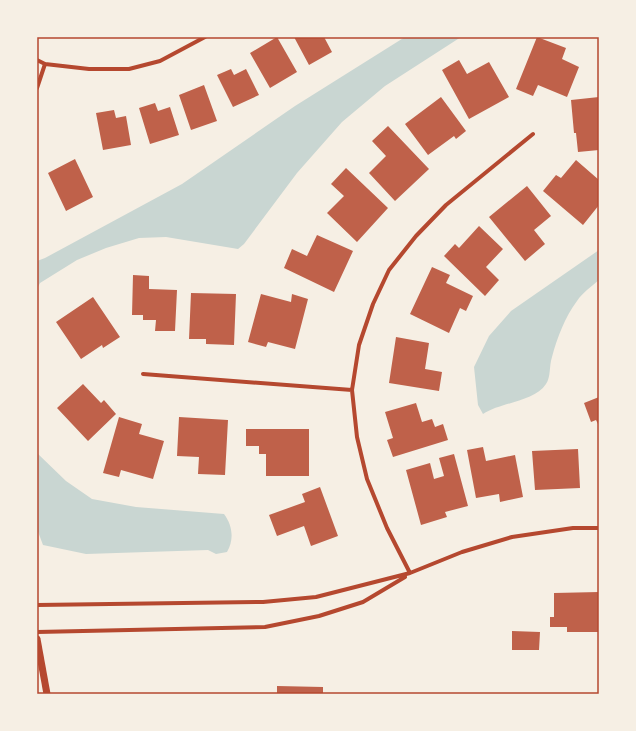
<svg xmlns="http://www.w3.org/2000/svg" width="636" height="731" viewBox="0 0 636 731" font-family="'Source Sans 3',sans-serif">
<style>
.water{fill:#c9d6d2}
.building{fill:#bf614a}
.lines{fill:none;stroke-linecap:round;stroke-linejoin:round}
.minor{stroke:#b5482f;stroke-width:4}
.tertiary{stroke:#b5482f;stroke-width:7}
.neatline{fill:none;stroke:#b5482f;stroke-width:1.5}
</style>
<rect width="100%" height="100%" fill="#f6efe4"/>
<path class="water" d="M405 37H461L385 86 342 122 297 173 244 244 238 249 166 237 139 238 106 248 77 260 40 283 37 289V261L45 258 182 184 295 106Z
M599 250V280C592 286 582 293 577 301 565 317 557 338 552 357 549 366 551 377 546 384 534 402 501 402 483 414L478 405 474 367 489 336 511 311Z
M37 453 66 481 92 499 136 507 224 514C233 526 234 540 227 552L216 554 208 550 86 554 43 545 37 529Z"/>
<path class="building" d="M277 37 297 72 270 88 250 53Z
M294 37H324L332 52 309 65Z
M537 37 566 48 562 59 579 67 567 97 538 85 533 96 516 89Z
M459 60 467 74 489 62 509 97 469 119 442 70Z
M231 69 234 75 246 69 259 95 233 107 217 75Z
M204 85 217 121 191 130 179 95Z
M441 97 466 131 456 139 454 136 428 155 405 124Z
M599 97V150L578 152 576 133H574L571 100Z
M155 103 158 111 170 107 179 135 150 144 139 108Z
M114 110 116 118 126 116 131 145 103 150 96 113Z
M388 126 429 169 395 201 369 173 386 156 372 141Z
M75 159 93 197 66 211 48 173Z
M576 160 599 180V205L583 225 543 191 556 175 561 178Z
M346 168 388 208 357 242 327 213 344 196 331 184Z
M527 186 551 216 534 230 545 244 525 261 489 217Z
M479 226 503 249 486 267 499 280 485 296 444 256 455 244 459 248Z
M317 235 353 251 334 292 284 268 292 249 307 256Z
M432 267 450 275 446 283 473 296 466 311 460 308 449 333 410 314Z
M133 275 149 276V289L177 290 175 331H155L156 320H143V315H132Z
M191 293 236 294 234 345 206 344V339H189Z
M261 294 291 302 292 294 308 299 295 349 268 342 266 347 248 342Z
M93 297 120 337 103 348 102 345 81 359 56 322Z
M396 337 429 343 425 369 442 372 439 391 389 383Z
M83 384 101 403 104 400 116 414 88 441 57 408Z
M599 397V426L596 420 591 422 584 403Z
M416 403 422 422 432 419 435 427 443 424 448 440 393 457 387 440 393 438 385 412Z
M119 417 142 424 139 434 164 441 153 479 121 470 119 477 103 473Z
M179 417 228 420 225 475 198 474 199 457 177 456Z
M246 429H309V476H266V454H259V446H246Z
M483 447 486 461 515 455 523 497 500 502 499 494 476 498 467 450Z
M578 449 580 488 535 490 532 451Z
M454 454 468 506 445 512 447 517 421 525 406 470 430 463 434 479 444 476 439 458Z
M320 487 338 536 311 546 304 526 277 536 269 515 305 502 302 494Z
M599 592V632H567V627H550V617H554V593Z
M512 631 540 632 539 650H512Z
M277 686 323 687V694H277Z"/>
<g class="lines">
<path class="minor" d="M37 60 45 64 89 69H129L160 61 205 37
M37 88 45 64
M143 374 352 390
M410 573 387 528 367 479 357 437 352 390 359 345 373 304 389 270 416 236 446 205 533 134
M37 605 263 602 316 597 410 573 462 552 512 537 573 528H599
M37 632 265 627 319 616 363 602 405 577"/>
<path class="tertiary" d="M37 639 47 694"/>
</g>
<rect width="636" height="731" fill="none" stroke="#f6efe4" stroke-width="76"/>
<rect x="38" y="38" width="560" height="655" class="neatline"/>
</svg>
